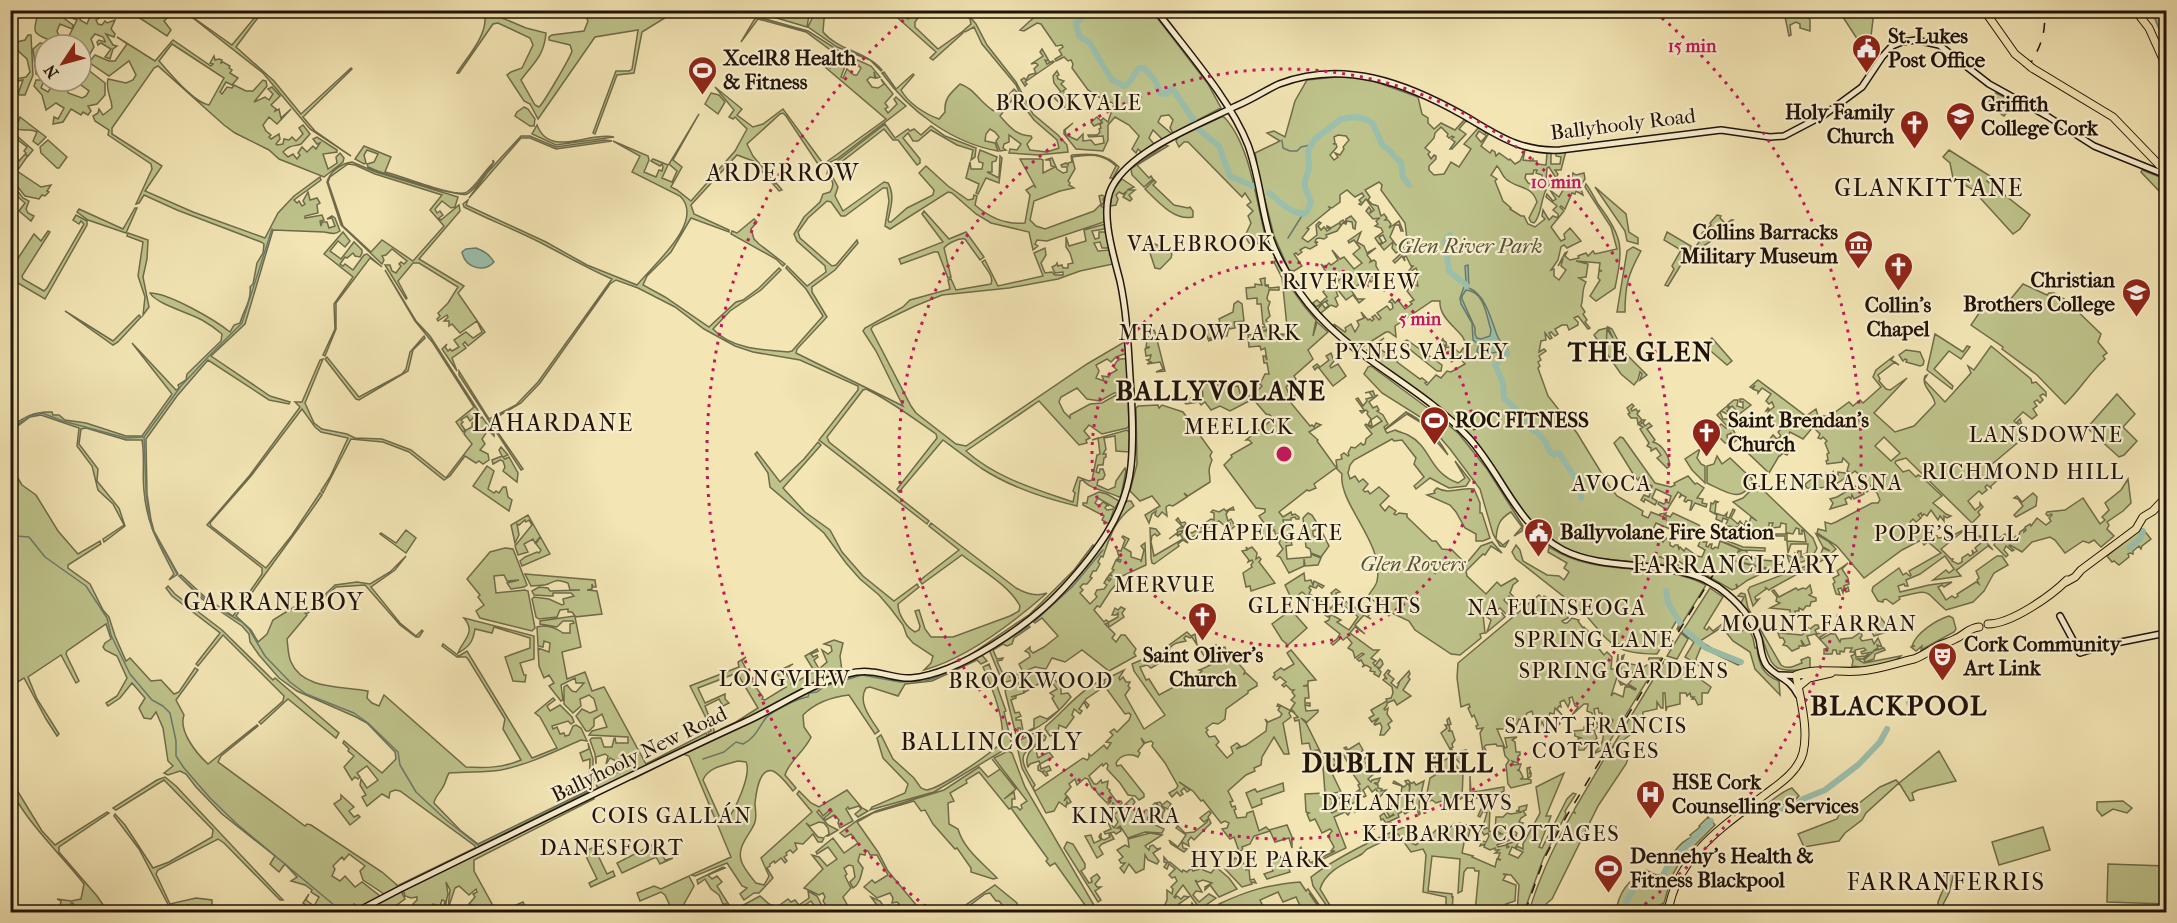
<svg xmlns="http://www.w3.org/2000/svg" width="2177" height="923" viewBox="0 0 2177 923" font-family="'IM FELL French Canon',serif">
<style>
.green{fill:#bec38b;stroke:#6f6b4a;stroke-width:1.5;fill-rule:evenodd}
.water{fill:#9bbfac;stroke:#6a7a6b;stroke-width:1.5;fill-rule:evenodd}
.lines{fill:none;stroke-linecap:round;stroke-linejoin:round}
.stream{stroke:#6a7a6b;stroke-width:1.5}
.river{stroke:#9bbfac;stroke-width:6}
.secondary-casing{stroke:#201309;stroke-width:8}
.trunk-casing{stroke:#201309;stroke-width:9}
.secondary{stroke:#f7eece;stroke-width:5}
.trunk{stroke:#f3e5b4;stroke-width:7}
.rail{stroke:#201309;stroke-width:1.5;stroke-dasharray:10 10;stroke-linecap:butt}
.secondary-bridge-casing{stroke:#201309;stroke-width:8;stroke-linecap:butt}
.trunk-bridge-casing{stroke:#201309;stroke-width:9;stroke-linecap:butt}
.secondary-bridge{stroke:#f7eece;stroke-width:5}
.trunk-bridge{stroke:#f3e5b4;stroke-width:7}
.ring{fill:none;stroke:#c2185b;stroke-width:3;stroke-dasharray:3 6}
.labels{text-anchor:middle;stroke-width:4.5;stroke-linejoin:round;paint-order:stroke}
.poi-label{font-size:21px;font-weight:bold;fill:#201309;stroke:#f7eece;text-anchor:start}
.street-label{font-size:21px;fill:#201309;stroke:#f7eece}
.park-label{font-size:21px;font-style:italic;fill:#575136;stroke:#f7eece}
.neighbourhood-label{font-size:22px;letter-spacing:1.5px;fill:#201309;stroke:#f7eece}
.quarter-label{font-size:24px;letter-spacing:1.5px;fill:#201309;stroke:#f7eece}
.district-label{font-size:27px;font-weight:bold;letter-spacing:1.5px;fill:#201309;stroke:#f7eece}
.centre{fill:#c2185b;stroke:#f7eece;stroke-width:3}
.ring-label{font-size:18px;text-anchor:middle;font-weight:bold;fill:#c2185b;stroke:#f7eece;stroke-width:4.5;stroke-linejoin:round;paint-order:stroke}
</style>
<rect width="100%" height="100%" fill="#f3e5b4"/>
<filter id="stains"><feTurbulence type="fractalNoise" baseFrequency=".00333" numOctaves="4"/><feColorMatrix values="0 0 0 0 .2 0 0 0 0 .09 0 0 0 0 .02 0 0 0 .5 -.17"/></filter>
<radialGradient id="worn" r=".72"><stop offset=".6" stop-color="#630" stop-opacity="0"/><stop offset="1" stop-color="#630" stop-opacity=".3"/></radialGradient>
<path class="green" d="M764 10 833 11 824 19 823 32C839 51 866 51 882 70L881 71 870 60 837 47 808 27 814 14 809 15 807 27 760 13Z
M38 11H73L81 16 80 20 87 24 91 14 88 11 99 12V18L96 20 98 24 102 25 105 21 107 23 115 20 111 29 115 34 114 37 106 34 113 45 117 46 113 49 110 59 105 57 111 49 101 43 98 45 97 42 99 40 105 42V41L103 37 95 34 91 39 94 47 87 59 81 57V45H71L69 36 77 20 67 16 65 19 73 25 72 29 60 24 57 31 59 36 67 40 68 45C61 45 56 43 49 40 29 32 35 31 38 11Z
M129 11H152L157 14 160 11H175L164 21 171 30 167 36Z
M184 11 232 45 260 11H263L236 47 274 81 301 114 351 68 352 69 303 117 315 131 351 156 310 129 263 73Z
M466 11H486L526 28 546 33C544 57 533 63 521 80L535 105 539 107C543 104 570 58 572 51L570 45 549 40V37L552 35 584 31 588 21 583 11H676L642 32 634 73 617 75 595 134 593 133 616 71H629L632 69 638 30 595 37 538 119 530 104 524 101 507 75 511 72 522 68 533 45 530 38 498 23 493 24 459 73H457C467 57 486 37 485 18L479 14H472Z
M890 11H897L908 19 918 11H923L915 22V27L938 49 962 32 963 33 933 60 930 58 936 52Z
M962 11H965L976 24 987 45 1016 82 1033 114 1058 135 1067 145 1068 152 1038 155 1009 153 1010 149 1017 150 1021 144 1009 135V142L1004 144 1003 148 1006 150 1000 151 996 141 999 137 995 132 990 129 986 134 985 141 995 143 998 151C952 143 909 111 882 73L884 72 896 89 913 74 914 75 901 90C908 103 925 114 939 119L945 112C944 98 950 94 960 84 974 88 981 104 994 111L1014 89 1017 92 1016 95 1000 116C1009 126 1015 135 1031 136L1032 138 1027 144 1030 150 1047 152 1059 148 1057 140 1034 120 1028 112 1016 85 982 44 974 27 965 32 963 31 971 24 970 19Z
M1041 11H1152L1208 84 1221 108 1173 133 1170 128 1173 120 1169 115 1161 116 1158 122 1172 134 1163 140 1153 130 1149 138 1154 144 1161 141 1142 153 1138 149 1136 153 1132 149 1139 136 1129 125 1115 117 1108 125V140L1103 151 1076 149 1064 134V130L1073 123 1065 130 1066 135 1077 140 1083 134V141L1091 140 1095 145 1104 143 1103 136 1089 137 1088 135H1097L1100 132 1099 129 1101 128 1100 125 1103 122 1094 126 1091 122 1097 117 1101 121 1103 118 1108 122 1114 104 1111 102 1108 103 1088 90 1072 68 1073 64 1071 60 1068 61 1064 57 1056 61 1055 59 1062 55 1059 50 1063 47 1062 45 1056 46 1041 24 1037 23 1024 31 1020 30Z
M1792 11H1806L1810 20V31L1800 28V24L1796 22 1790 25 1791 35 1789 36 1784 12Z
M1839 11H1874L1869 53 1867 54Z
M758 17 808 31 841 52 838 58 834 56 826 65 830 68 834 63 842 65 847 59V55L849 56 841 77 843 78 847 69 854 75H857L861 68 852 60 853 58 871 66 880 77 876 78 874 72 875 78 870 77 867 80 872 87 878 88 884 84 881 79 893 94 885 103 888 107 885 109 888 113 897 104 894 99 896 97 906 106 837 159 824 165 818 164 786 116 783 113 780 114 747 144 753 156 782 190 779 191 753 161 737 155 691 205 694 214 729 230V232L691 218 671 252 647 276 643 285 665 297 709 327 736 302 743 300 759 288 779 268 781 270 761 290 730 311 713 329C731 349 763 350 788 352L792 351 823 316 806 289 786 268 787 266 807 286 826 272 825 266 797 241 794 234 804 217 820 202 823 194 830 192C835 184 833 181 827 174L828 168 838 187 835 196 843 211 884 182 888 183C895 195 891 207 888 220L889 222H891L907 208 933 195 934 190 919 173 926 166 948 186 968 200 973 199 974 195 977 196 975 205C990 218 1006 225 1025 223L1030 195 1026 190 1034 185 1036 188 1020 159H1041L1043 160V173L1055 167 1051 166 1050 160H1045L1052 158 1057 169 1063 173 1067 172V167H1062L1061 165 1066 163 1068 165V163L1072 162 1071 156 1072 155C1091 153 1105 153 1119 167L1113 178H1110L1116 166C1102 153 1090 154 1072 157L1075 169 1068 181 1070 183 1069 185 1074 188 1060 191 1034 201 1030 220 1036 226 1045 229 1094 211 1101 204 1099 196 1102 195 1105 197 1103 199 1104 202 1101 206 1104 208V222L1047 241 1037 240 1035 244 1038 246 1033 250 1029 232 991 223 976 214 952 193 948 192 890 229 885 226 889 201 887 188H883L845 216H841L831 202 827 201 808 218 798 232 800 238 832 266 836 265 857 240 858 243 835 270 812 287V292L827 317 797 349 796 353 903 406 876 351 863 331 865 328 903 307 910 300 950 289 948 280 951 279 956 290 991 284C994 276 986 269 982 262L985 260 998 286 1043 276 1034 253 1045 248 1046 255 1041 263 1045 273 1052 272 1055 275H1063V272L1055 273 1052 267 1056 265 1057 263 1058 266 1062 265 1063 268H1068V264L1073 263 1070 253 1066 247V237L1069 246 1086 241 1084 230 1105 224 1104 229 1092 231 1095 239 1099 238V232H1106L1109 248H1102L1100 242 1094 243 1098 251 1110 250 1111 254 1109 255H1111L1113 264 1080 271 1058 279 1009 288 942 295 915 306 873 326 871 329 911 406 916 413 956 444 966 446 1087 364 1126 341 1127 353 1116 357 1111 362 1107 359 1096 365 1099 371 1096 378 1104 381 1102 376 1109 377 1108 375 1117 370 1114 367C1116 359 1121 358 1126 359L1129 390 1125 393H1114L1100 401 1087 399 1077 388 1061 397 1059 402 1064 412 1070 418V415L1090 404 1102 403 1116 395 1128 397 1129 426 1127 428 1102 434 1089 425 1084 431 1090 438 1086 440 1087 443 1079 445 1039 401 966 451C996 478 1035 489 1073 502L1075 493 1073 491 1078 477 1089 481 1092 480 1097 455 1100 454 1098 438 1092 440 1127 430 1130 433 1129 452 1116 451 1115 436 1104 438 1106 449 1103 454H1106V457L1104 458 1103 465H1098L1096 472 1099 473 1100 469H1103L1105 475 1103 479 1098 480 1097 485 1108 490 1115 487 1116 481 1125 468 1126 470 1121 496 1119 497C1107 491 1089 489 1083 480L1080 481 1077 506C1043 498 1010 487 981 468 968 459 955 449 943 440L899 492 897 489 937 438 936 434C913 418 891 401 866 389L863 390 827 437 829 442 929 521 927 524 819 440 858 390V386L800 360 753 352 735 346 704 329 675 307 638 288 616 280 610 284 540 383 521 403 490 421 523 469 521 470 459 375V371L489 419 516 405 538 382 612 279C589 269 568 257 545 245 519 231 491 221 464 207L463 204 468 200 466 205 546 242 587 265 637 285C653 265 706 221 680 196L632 172 640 156 613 141 648 156 649 160 644 172 656 177 659 170 662 171 663 167 662 164 660 166 651 161 653 159 668 165 662 178 672 182 677 171 669 164 699 114 673 160 682 167 671 187 677 190 691 201 735 151 747 129 735 117 733 119 729 117 734 110 715 87 742 109 737 115 753 127 763 124 783 109 822 162 825 163 886 119 824 66 833 52 806 32 758 19 741 42 754 20Z
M28 35H31L33 75 25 95H20L18 94 23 80 18 81 16 86H11V80L26 77 30 72 27 59 14 47 17 42 25 40Z
M117 37 155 61 173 40 211 66 213 64 210 63 214 56 215 60 219 59 222 60 221 63 223 62 230 66 229 68 232 70 230 73 238 78 232 85 226 82 220 92 222 94 227 87 232 88 234 85 246 91H253L263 80 266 81 267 86 254 102 265 97 269 100 273 94 268 89 272 87 280 96 271 105 276 109 275 111 279 109 281 118 291 109 277 124 269 117 263 125 266 131 271 135 269 137 271 139 279 134 280 139 276 144 277 145 283 144 284 139 289 140 292 137 296 141 303 134 299 128 303 125 310 134 301 144C293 147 291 144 283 152L288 157 293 154 297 159 300 155 298 153 302 147 307 152 313 146 316 149 320 143 317 144 313 139 317 137 337 150V152L323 154 328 169 337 163 336 157 340 153 344 158 343 162 324 177 279 159 269 150 235 133 224 125 158 66 154 68 112 128V134L162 166 145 191 193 212 265 238 278 213 294 196 320 177 321 180 294 200 297 203 299 201 302 206 305 204 303 201 308 192 310 200 317 198 320 203 317 205 318 213 305 216V218L322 215 324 220 320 221 321 226 322 222H327L329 228 335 226 332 218 327 219 332 216 335 218 340 231C335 235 330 233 324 232L273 230 245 324 211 356 270 396 290 402 289 404 269 400 208 360 177 396 146 439 147 494 151 520 154 531 178 574 169 580 174 574C159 544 147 526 144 491 142 474 145 457 142 440H126L86 428 81 429 79 444 98 469 97 481 119 508 125 526 104 542 103 539 124 525 113 504 98 490 92 466 77 446 79 428 41 415 30 417 11 431V427C24 417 34 411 52 412L53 415H59L65 420 86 423 126 436H142L172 394 132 343 176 390 179 388 178 385 186 380 187 374 221 341 222 334C216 329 209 324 202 320 190 313 156 304 150 293 169 293 215 320 230 332L234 325 240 323C243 312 252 299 250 287L253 284 257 263 263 253 264 244 261 242 177 210 144 195 139 203 136 204 152 169 151 164 108 135 109 130 95 121 93 116 98 113 99 109 103 115 112 108C112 97 105 92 108 79L126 83 133 80 136 75 129 61 109 76 90 63V61L95 55 109 61H115L127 44ZM172 44 224 78 209 105C194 103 170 73 159 61Z
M40 43 46 44 45 79 36 74 33 49Z
M1042 49 1049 61 1045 60 1047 64 1053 61 1054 62 1025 82 1027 84 1025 86 1021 80 1024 78 1026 80 1029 75 1036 73 1034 69 1038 65 1036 63 1031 64 1043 56 1040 52Z
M82 65 105 83V95L97 104 88 106 91 111 88 115 83 112 81 115 71 109 63 122 53 124 54 117 58 119 64 108 56 103 46 110 42 95 34 86 36 80H42L43 83 41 88 48 92 54 83 52 81H74L67 89 68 93 82 98 86 96 89 91 77 82 81 81Z
M1057 71 1059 75 1057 76 1058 79 1064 81 1061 84 1066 89 1063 91 1073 102 1068 110 1054 98 1061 92 1054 83 1053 76Z
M1347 76 1368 79 1418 97 1422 114 1428 118V123L1434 129 1441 123 1455 130 1465 119 1469 121 1465 122 1459 129 1466 134 1452 149H1450L1455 142 1451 139 1454 137 1452 136 1449 138 1447 136 1448 134 1441 127 1435 133 1434 138 1425 148 1430 152 1428 154 1431 159 1434 155 1436 156V159L1429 166V170L1434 175 1444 174 1451 162 1459 167 1471 149 1464 144 1479 127 1486 133 1485 135 1479 131 1476 136 1481 142 1489 133 1481 146 1490 153 1492 150 1495 152 1496 156 1499 153 1509 160 1510 159 1515 164 1520 161 1525 150 1523 160 1531 161 1533 159V161H1537V164L1546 165 1547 153H1551V164H1560L1561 157 1556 156V153L1566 151 1561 170H1555L1558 174 1556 178 1549 167 1547 168 1546 180 1552 183 1549 186 1542 182V175L1536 173 1537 170H1534L1533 174H1526L1525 178 1528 183 1546 190C1541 199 1541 217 1534 223L1531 222 1529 218 1537 202C1532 185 1517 189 1506 179 1502 176 1501 170 1497 166L1491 175 1497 179 1495 181 1503 201 1511 208 1510 209 1521 216H1524L1528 224 1535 227 1545 219 1542 216 1543 210 1549 220 1553 216 1558 218V214L1553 210 1557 206 1546 197 1547 194 1553 201 1556 199 1550 190 1559 197 1566 185 1570 188 1575 184 1571 180 1573 173 1576 175 1584 173 1585 179 1580 186 1583 195 1576 191 1575 194 1572 193 1565 209 1561 206 1560 207 1564 211 1551 227 1561 241 1565 239 1564 234 1570 228 1581 241 1567 248 1564 245 1561 247 1558 260 1551 270 1554 269V276L1559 280 1566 270 1561 266 1563 258 1558 266 1565 253 1567 252 1565 256 1570 260 1579 258 1578 256 1586 253 1588 256 1593 251 1595 254 1617 249 1611 227 1585 187 1586 184C1590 189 1594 197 1598 204 1624 238 1623 248 1615 288L1596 301 1590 296 1600 280 1598 278 1599 271H1602L1599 270 1600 263 1576 261 1588 264 1586 277 1579 278 1586 282C1581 291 1584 298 1581 306L1585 312 1583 314 1587 320 1585 322 1590 328 1588 329 1578 316 1574 318 1578 322V325L1569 330 1567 325H1562L1555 329 1558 334 1555 336 1551 332 1549 333 1552 338 1550 339 1545 333 1546 340 1541 341 1539 352 1544 349 1546 351 1539 356 1541 360 1538 362 1540 366 1538 368 1548 396 1577 433 1610 487 1617 496 1643 511 1642 515 1648 518 1651 512 1661 516 1660 514 1666 513 1663 517 1666 520V515L1670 517 1673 513 1699 525 1701 528 1698 534 1695 536 1672 523 1678 529 1677 532 1656 523 1651 534 1656 537 1658 533 1660 535 1659 538 1663 542 1666 538 1670 542V545L1673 547 1675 545H1678L1679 549 1680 547 1684 551 1686 548 1697 556 1702 557 1705 550 1698 546 1704 533 1705 534 1702 539 1703 542H1707L1706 546 1708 547 1710 544H1712L1711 548 1713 549 1715 547 1718 548 1720 541 1739 549 1738 552 1742 550 1724 542 1725 540 1743 547 1765 548V551L1742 550 1747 551 1746 559 1760 557 1762 560 1773 561V564H1775L1774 561 1781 562V565L1771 569 1735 561 1769 570 1748 580 1738 587 1736 584 1737 588 1732 590 1706 575 1689 568 1674 558 1659 557 1667 559V562L1673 563 1675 561 1678 565 1669 564 1678 566 1593 558 1566 549 1557 544 1524 514 1466 432 1367 355 1369 353 1367 350 1384 338 1375 346 1386 353 1388 351 1390 353 1388 355 1393 359 1396 357 1398 359 1397 362 1420 379 1422 378 1427 382 1425 383 1427 385 1436 375 1441 378 1447 371 1451 372 1465 364 1458 356 1456 359 1448 353 1450 350 1452 351V348L1446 347 1445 351 1440 347 1445 346 1441 343 1443 338V340L1447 343 1445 346 1448 344 1460 353 1463 348 1466 350C1466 345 1465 340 1462 336 1453 325 1439 316 1440 301H1432L1395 326 1396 337 1389 332H1386L1362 347 1353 341 1361 348H1358L1333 327V325L1336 327 1334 324 1345 332 1346 330 1345 328 1351 324 1355 332 1359 325 1357 321 1364 318 1361 312 1368 320 1370 319 1372 321 1374 319 1372 317 1375 315 1379 320 1381 318 1377 313 1387 306 1390 310 1393 308 1392 303 1389 302 1392 299 1395 303 1398 300 1405 309 1412 304 1410 302 1414 300 1407 291 1413 284 1418 286 1416 277 1419 275 1416 268 1405 275 1413 266H1411L1406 256 1404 257 1405 261 1402 256 1395 263 1393 261 1408 247 1405 223 1381 190 1382 185 1379 182 1365 190 1370 197 1368 200 1372 204 1378 206 1381 216 1384 214 1387 218 1385 220H1388L1391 224 1389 228 1399 221 1403 231H1401L1399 225H1395L1390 237 1396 245 1402 244V240H1404V247L1396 253 1392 248 1393 242 1384 250 1380 245 1386 241 1383 235 1379 237 1382 242 1379 244 1375 238 1383 232 1381 228 1375 226 1378 224 1376 221 1380 218 1373 219 1366 211 1369 207 1371 210 1370 213 1374 210 1366 199 1361 205 1359 204 1361 202 1359 200 1364 196 1362 193 1355 197 1347 190 1340 195V202L1332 208 1329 207 1330 209 1307 228 1309 229 1302 238 1308 242 1317 235 1316 225 1319 222 1321 223 1318 226 1321 230 1324 227 1327 231 1330 229 1327 228V226L1331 228 1339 223 1340 225V222L1343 220 1345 223 1346 219 1351 216 1356 222 1355 229 1353 228 1352 222 1347 221 1346 224 1343 223 1337 231 1326 235 1327 237 1324 239 1319 238 1316 239 1315 242H1318L1316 243 1317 245 1310 249 1305 247 1300 250 1302 252 1298 255 1296 253 1294 254 1302 266 1294 271 1289 270 1274 236 1253 152 1257 163 1255 153 1280 141 1267 133 1274 131 1285 137 1295 101 1307 80ZM1338 135 1346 136 1349 140 1343 147 1344 149 1340 155 1335 153 1338 157 1334 160 1330 155 1337 147 1336 144H1333L1335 143 1334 137Z
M711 93 719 95 725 102 718 114 705 104Z
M1996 93 2015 102 2004 116 1987 104Z
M524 107 528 109 535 119 534 126H530L515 116 517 112Z
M20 117 46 137 38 145 33 141 37 132C29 127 23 133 16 128Z
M1221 117H1224C1250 144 1256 200 1265 235V239L1255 245 1249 243 1245 236 1251 223 1248 216 1253 211 1247 205 1251 202 1245 193 1242 197 1188 142H1184L1179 147 1176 141 1178 137Z
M885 124 895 138 908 129 910 131 914 129 921 135 931 126 945 136 976 148 975 157 971 160 973 150 957 145 931 130 918 141H913L908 133 903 138 920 159V163L917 165 898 140H893L884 129 840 163 833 167 831 166Z
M537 125C550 159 589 131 614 137L556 145 532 134Z
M13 135 16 144 13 153 19 161 26 153 24 151 27 147 18 140 16 135 33 150 28 156 26 155 27 157 17 171 41 187 51 185 47 191 49 192 45 196 42 195 39 199 25 196 17 186 16 189 23 198 29 201 26 209 28 213 34 216 31 221 19 211 25 203 11 191 10 137Z
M521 136H530L556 147 605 140 612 141 556 149 530 138H521L469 198 487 173Z
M48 140 67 157 59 168H57L41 153 40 147Z
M1165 145 1168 146 1137 165 1149 178 1151 176 1153 179 1144 187 1132 175 1131 169Z
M364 146 391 157 385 172C400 175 457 199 467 192 477 185 484 171 493 163V160L494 162C490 168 473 192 467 194 459 198 378 172 368 167L367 164 374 162 378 154 367 150 364 155 366 163 364 164 355 159Z
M980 150 997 157 996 161 992 162V172H987L999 178 1000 156 1002 158 999 183 986 178 978 194 976 193 979 184 966 178 970 162 971 169H982L983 163 979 162 978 157Z
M1949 150 1990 176 1987 181 2030 215 2020 229 2013 234 1972 189 1953 178 1950 163 1943 157Z
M352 162 376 172 458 197 455 207 451 208 442 201 435 209 437 213 440 211 443 215 439 218 441 220 459 205 460 211 419 259 464 286 458 293 485 332 468 346 465 342 463 344 466 348 452 358 457 371 442 349 447 344 445 347 448 351 450 349 452 351 459 347 454 340 466 332 473 338 482 332 477 321 460 333 452 324 449 326V321H444L448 317 447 315 438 321 437 319 440 316 438 313 448 303 458 287 419 263H413L398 281 407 298 406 299 385 265H390L392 271 396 273 401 266 399 264 401 262 404 264 407 261 392 249 386 255 382 256 384 260 382 264 341 225 327 182C330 171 342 163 352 162ZM348 164 355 165 375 174 442 195 430 210 444 226 413 261 382 240 371 252 343 226 328 182 330 177Z
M2142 170 2165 179 2161 183 2166 189 2161 193 2141 172Z
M1122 179 1134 187 1127 190H1135L1129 195 1132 199 1130 201 1123 197 1127 191 1123 194 1119 192 1116 195 1118 199 1116 205 1110 206 1113 190Z
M1154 180 1156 182 1153 185 1174 205 1188 208 1190 207 1193 211V217C1175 221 1159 203 1145 189Z
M1595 187 1626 214 1629 232 1638 238V244L1627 241 1625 231Z
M135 208H137L126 233 88 220 77 212 79 209 123 229Z
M924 211 949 239 966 232 984 257 980 260 965 239C959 238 948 243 944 248L951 277 948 278 938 252H934L901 264 899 259 943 242 922 214Z
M76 215 87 221V225L45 299 11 279V269L34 234 41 241 48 231 50 232 22 276 23 279 44 291 47 288 84 224 81 221 79 224 73 220Z
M1717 215 1721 216 1720 218 1726 224 1731 220H1733L1716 238 1697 250 1695 248 1703 236 1702 233 1711 225 1710 223Z
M754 219 757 222 751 229 754 239 759 244 785 264 783 266 776 259 731 234 732 231 737 233Z
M343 232 350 241 345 247 338 241 330 251 341 259 354 242 362 250V253L360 257 355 256 353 253 347 258 345 257 340 264 343 266 345 264 353 270 364 255 367 254 382 267 370 258 336 303V329L325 356 323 355 335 329 334 304 353 277 324 254Z
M1361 232 1357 242 1364 246 1367 253 1376 248 1367 255 1371 260 1370 262 1374 260 1376 262V266L1380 273 1374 277 1372 276 1374 280 1371 282 1369 279 1367 281 1368 286 1363 282 1351 290 1357 299H1364L1359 303 1353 295 1346 300 1338 290 1336 291 1338 296 1335 298 1338 305 1336 307 1331 305 1321 313 1324 317 1322 318 1316 311 1322 304 1325 308 1329 306 1326 302 1328 300 1316 307 1313 303 1317 300 1320 303 1327 297 1323 292 1343 277 1338 274 1336 275 1338 278 1333 282 1329 277 1330 274 1328 275 1321 264 1325 267 1329 263 1331 265 1338 260 1332 250 1340 259 1344 257 1354 269 1362 263 1353 254 1360 248 1354 240 1349 243 1348 241Z
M1667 232 1691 246 1688 258 1684 263H1682L1668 286 1665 285 1674 269 1672 266 1681 250 1664 240Z
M128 233 148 240 147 259 143 277 149 307 143 315 145 297 138 276 143 242 127 236Z
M1151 244H1155L1172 253 1171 258 1160 269 1155 268 1148 247Z
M1633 247 1641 251C1628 274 1625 286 1625 312H1617L1627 251Z
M1274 257C1287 280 1296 299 1316 320L1313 336 1317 322 1328 332 1308 350 1313 359 1294 376 1296 379 1286 387 1290 397 1297 394 1299 397 1291 403 1310 426 1312 425 1314 427 1316 423 1321 425 1309 432 1318 440 1317 441 1335 466 1337 467 1336 460 1342 459 1341 455 1344 453 1348 456 1349 455 1348 453 1351 447 1355 448 1361 443 1363 445 1365 444 1366 439 1372 434 1365 425 1366 424 1371 428 1382 421 1377 416 1371 420 1372 426 1368 425 1371 419 1367 414 1368 412 1366 410 1362 413 1360 411 1364 410 1356 399 1358 398 1363 406 1367 401 1366 399 1373 397 1369 392 1365 393 1373 391 1375 396 1378 395 1369 402 1373 408 1377 406 1379 410 1377 411 1383 415 1388 424 1384 427 1385 429 1406 412C1425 421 1438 438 1448 455L1420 422 1407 414 1385 430 1387 433 1395 430C1399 432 1404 433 1408 435 1432 447 1428 472 1458 483L1465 478 1455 461 1470 480 1466 486 1449 488 1430 478 1416 489 1414 486 1424 477 1414 464 1416 458 1402 440 1394 441 1392 439 1354 460 1350 465 1348 473 1350 479 1355 476 1359 482 1363 479 1368 484 1363 490 1365 492 1368 491 1370 494 1379 487 1389 496 1380 505 1385 511 1389 506 1396 511 1394 514 1396 515 1399 513 1407 514V517L1432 541H1436L1442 549 1452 550 1466 564 1481 546 1492 542 1502 553 1491 546 1485 555 1483 554 1466 571 1467 576 1486 594 1497 582 1501 586 1515 578 1518 581 1513 585 1510 593 1516 599 1522 598 1525 600 1519 605 1517 604V607L1514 609 1511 605 1514 601 1509 596 1504 600 1513 610 1507 615 1500 608 1493 613 1495 617 1502 613 1505 617 1487 632 1491 620 1483 614 1485 633 1480 634 1481 638 1460 655 1451 654 1415 630 1409 621 1392 613 1368 597C1370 591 1376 587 1377 581 1385 543 1338 504 1342 474L1336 468 1314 484 1316 488 1309 491 1307 490 1279 512 1283 517 1291 512 1292 515 1295 514 1299 517V519H1296L1295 517 1291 518V520H1283L1284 525 1292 527V535L1285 536 1284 534 1281 537 1283 540 1285 538 1286 542 1291 541 1292 545 1286 546 1287 559 1311 557V554L1321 558 1318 565 1305 566 1304 559V566L1289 573 1280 557 1277 556 1283 549 1279 543 1280 541 1275 537 1279 533 1276 535 1274 530 1263 538 1260 529 1264 523 1259 516 1265 512V509L1256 508 1224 465 1232 457 1231 455 1252 443 1249 440H1246L1273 419 1270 415 1266 414 1253 399 1230 411 1220 406 1211 410 1205 402 1201 405 1199 402 1186 404 1185 403 1188 398H1195L1196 401V398H1203L1202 384C1214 382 1225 389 1238 386L1242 399 1254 394 1262 386 1260 384 1265 374H1269L1267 363H1264L1263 356H1265L1267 360 1265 348 1261 350 1260 346 1249 347 1248 335 1263 333 1262 327H1265V325L1263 324 1261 304H1257V298L1247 299 1246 288 1255 287V284L1262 285 1260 279 1265 278V285H1269L1265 286H1268L1269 288 1279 287V290H1269C1269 295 1264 299 1270 302L1268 308 1270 316 1266 320 1271 327 1264 331H1270L1271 335 1283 334V335L1290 332V328L1287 327 1282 278 1274 262 1276 260Z
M385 270 416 321 430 336 479 412 470 421 467 416 461 420 463 422 461 424 465 430 463 432 456 422 474 407 433 343 415 321Z
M2023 284 2047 295 2049 293H2054L2066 300 2101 334 2098 342 2107 353 2103 356 2105 359C2089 373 2080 390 2065 404L2037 375 2002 349 2003 347 1971 325 1988 300 2000 306H2005Z
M1238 301 1242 304 1244 321 1234 322 1235 328 1229 329V327L1227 336 1208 341 1226 332V330L1222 334 1208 339 1206 331 1214 327V324L1220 322 1219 319 1233 312 1234 304Z
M65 311 113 341 139 315 141 317 118 342 113 345Z
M1608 327 1612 329 1624 352 1647 375 1640 380 1642 374 1640 372 1638 380 1634 385 1621 374 1594 335 1599 330 1607 328 1606 350 1607 329 1613 338Z
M1154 330 1155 332 1165 371 1156 372 1163 369 1160 362 1147 364 1151 362 1147 360 1150 359 1151 355 1146 356 1145 349 1150 347H1146L1147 340 1150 339 1148 334Z
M1935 334 1963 352 1967 346 1970 347 1961 359 1949 351 1934 369 1953 386 1952 389 1927 370Z
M424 336 425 338 413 350 408 371 359 400 356 399 325 359 327 357 359 397 402 374 406 369 410 352Z
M1712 338 1732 361 1727 365 1705 346Z
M1407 340 1442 365 1441 371H1437L1403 344V342Z
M1991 346 2031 379 2032 383 2036 382 2046 392V396L2043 394 2040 396 2043 400 2040 403 2037 400 2034 402 2037 406 2033 409 2037 415 2032 419 2023 412 2014 421 2019 426 2021 425 2017 422 2020 419 2022 425 2026 427 2022 429 2028 434 1991 465 2002 479H1999L1991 486V488L1987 485 1985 487 1987 490 1982 494 1979 491 1968 501 1975 510 1980 506V503L1983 507 1978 512 1980 515 1972 523 1906 458 1896 461 1895 463 1903 472 1909 470 1916 477 1918 475 1922 477 1942 496 1933 503 1946 514 1951 516 1947 518 1944 516V521L1940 516 1938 520 1931 510 1927 516 1924 514 1922 516 1921 513 1918 515 1921 518 1916 522 1913 519 1910 522 1912 525 1911 528 1914 531 1920 528 1923 531 1929 528V531L1934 536H1938L1921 539 1950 537 1967 528 1941 549 1951 559H1953L1952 561 1958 564 1962 562V558L1968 554 1970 556 1973 554 1972 550 1974 553 1977 551 1975 548 1981 543 1979 540 1982 538 1978 536H1981L1993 550 1988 546 1958 569 1956 570 1961 576 1933 580 1946 570 1949 573 1954 569 1945 556 1920 574 1906 580 1908 586H1905L1904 584 1898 586 1900 592 1929 585 1952 582 1944 587 1942 585 1938 587 1946 600 1952 596 1955 598 1958 596 1957 594 1976 582 1979 584 1977 580 1979 578 1976 571 1997 556H2002L2008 565 1994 573 1984 591 1973 602 1946 610C1923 591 1933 588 1899 597L1900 599 1893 604 1886 599 1883 600V602L1878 601 1872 591 1873 587 1899 568 1903 575 1906 573 1910 576 1911 575 1909 571 1941 553 1928 542 1924 545 1921 540 1902 550 1864 578 1837 546 1817 533 1818 529 1826 531 1825 522 1831 524 1836 522 1872 503H1878L1880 500 1877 493 1867 482 1869 490 1867 492 1863 488 1864 494 1854 499 1852 495 1851 499 1849 497 1845 499 1847 504 1830 509 1833 503 1830 499 1837 497 1856 486 1859 490 1862 489 1858 484 1864 479 1855 471 1851 474 1848 473 1849 472 1847 471 1849 464 1843 458 1842 462 1827 464 1826 461 1828 460 1827 454 1829 453 1825 443 1827 441 1823 437 1821 439 1818 438 1820 434 1813 427 1803 439 1790 432 1782 448 1789 452 1787 455 1783 453 1780 456H1779L1769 473 1748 453 1749 451 1744 449 1748 446 1753 450 1758 443 1770 439 1773 435 1777 439 1781 436 1778 432 1782 428 1772 423 1769 425 1766 421 1771 416 1768 413 1769 410 1766 411 1768 408 1770 410 1774 407 1772 402 1769 404 1766 401 1771 394 1762 388 1758 393V391L1753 389 1755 385 1752 388 1750 387 1758 380 1806 416 1816 409 1818 416H1830L1849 402 1853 406 1860 400 1863 403 1881 387 1873 377 1876 370 1894 356 1891 360 1899 365 1895 362 1878 375 1880 379 1879 381 1886 389 1890 390 1907 378 1874 413 1895 432 1914 426 1935 404C1934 393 1921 387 1925 376L1927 375 1924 380 1945 402 1971 373 1968 366 1974 370ZM1884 437 1900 453 1891 461 1875 446Z
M1906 350 1920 352 1924 361 1923 365 1920 366 1906 362 1907 360 1905 359 1903 361 1899 355Z
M1331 353 1334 361 1330 366 1331 368 1338 364 1346 376 1333 386 1319 368 1317 367 1315 370 1313 367 1317 364 1320 367 1329 360 1326 356Z
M323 359 305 403 314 423 322 429 347 434 355 438 382 439 411 450 446 478 472 444 464 434 466 430 472 427V423L482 417 494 434V436L488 430 482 439 485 444 480 450 488 454 489 460 483 464 479 461 476 463 465 456 450 476 444 480 409 452 383 442 351 439 323 493 321 491 330 477 348 438 321 432 315 427 302 409 251 476 210 523 211 526 266 568 292 535 320 493 322 495C294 536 263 575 236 616L251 630 258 642 267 634 273 620 294 607 309 610 335 585 357 582 370 584 390 572 406 556 395 570 371 587 400 623 416 636 422 630 423 631 419 637H416L400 625 365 585 336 587 308 613H305L307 615 287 639C288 646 288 656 291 662 303 690 342 686 368 691L367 698 372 703 379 706 384 695 466 767C487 768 502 768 521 760L503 729 505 719 468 659 466 657H457L442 646 443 644 459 656 467 651 532 758 557 748 540 717 535 713 553 698 555 700 547 706 550 711 560 705 572 717 574 722 571 724 568 721 552 726 553 729 557 727 560 734 564 733 565 736 569 735 573 726 576 725 581 728 587 741 581 740C556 751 530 764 501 770 484 773 467 771 449 773 446 778 446 782 443 787 440 793 435 796 434 803L460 830 478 844 589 790 590 759 583 761 580 753 589 749 588 743 593 759V792L401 886 399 885 475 848V846L400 791 395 790 390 792 389 798 382 794 367 806 362 797 366 795 360 785 361 779 367 788 378 780 367 766 357 773 360 777 358 779 355 777 352 780 344 767 354 756 348 751 349 749 343 743 344 741 382 773 396 759 395 752 367 723 356 717 297 691 279 678 259 655 250 642 249 634 242 626 202 599 179 576 181 575 206 598 233 616 262 574V568L207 525 250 475 300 407 295 402H302L320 360Z
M1371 366 1433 412 1459 434 1487 469 1523 526 1522 531 1514 536 1522 527 1511 512C1499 519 1497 526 1496 539L1503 545 1509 540 1505 547 1500 546 1493 534 1480 489 1450 449 1425 420 1382 393 1364 374 1368 367Z
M2117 394 2135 414 2123 427 2137 441 2124 455 2119 457 2087 428Z
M1740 399H1743L1751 405 1729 422 1738 439 1733 443H1730V440L1733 439 1731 433 1727 435 1728 443H1725L1710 428 1711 425 1719 426 1721 424 1726 428 1727 426 1717 415 1720 412 1723 419H1727L1729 415 1721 411 1727 406 1729 409 1727 411 1732 415 1731 413 1736 410 1732 406 1730 408 1728 405 1734 400H1738L1737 406 1743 408V402H1740Z
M1632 404 1634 406 1631 409 1632 411 1636 409 1638 412 1640 410 1637 414 1642 420H1645L1643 423 1645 426 1649 423 1652 426 1647 429 1655 440 1653 442C1662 444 1671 458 1669 467L1667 468 1657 458 1661 455 1656 448 1651 451V448L1647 446 1649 443 1640 429 1643 427 1639 425 1642 423 1641 421 1638 424 1637 418H1631L1628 414 1630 413 1627 408Z
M1158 405 1159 408 1162 405 1183 412 1212 452 1210 456 1212 460C1207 472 1210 471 1210 482L1188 496 1184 493 1187 497 1173 506 1169 505 1166 507 1167 516 1162 512 1158 517 1155 515 1156 511 1152 514 1149 523 1145 515 1160 506 1152 496 1140 501 1130 491 1137 464 1136 408 1138 406Z
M1620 437 1623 438 1655 483 1671 487 1675 485 1674 483 1688 476 1695 484 1697 483 1704 488 1697 498 1703 499 1702 503 1707 504 1706 507 1695 503 1691 510H1690L1692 501 1688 500 1686 502 1684 501 1686 497 1682 495 1679 498 1681 494 1678 492 1667 510 1658 504 1659 502 1664 504 1666 502 1669 503 1671 496 1656 489 1652 498 1657 501 1655 505 1645 499 1644 502 1641 500 1644 495 1649 497 1652 486 1643 482 1641 476 1638 480 1635 477 1614 443Z
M818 442 821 445 783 488 805 512 830 530 842 552 863 576 894 601 917 584 919 587 898 604C898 614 906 627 915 632L919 630 920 626 915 611 919 610 925 629 931 637H953L1010 616 1019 611 1020 606C1009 585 981 570 962 555L922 584 920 581 924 577 959 550 929 526 931 523 1016 588C1026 594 1036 597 1047 593 1014 622 967 658 924 670L931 663 933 656 913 643 907 636 903 625 891 609 879 595 860 579 846 563 824 533 770 487 768 473 755 454 757 452 780 482 804 459Z
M501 447 508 455 503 457 505 459 509 457 518 473 517 482 503 471 505 467 503 461 500 460 493 464 492 460 502 456 499 450Z
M1700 449 1697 458 1701 464 1705 466V483L1692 470 1685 459Z
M1717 456 1722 464 1730 458 1752 479C1744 506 1724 491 1707 483V466L1714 464Z
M487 466 494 471 488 489 494 493 496 491 499 493 503 487H506L508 497 512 500 509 511 473 486Z
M11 467 22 485 36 495 58 531 78 554 100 541 101 544 68 565V568L90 584 103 610 109 617 115 636 126 661 130 658 151 681 161 680 174 694 179 692 195 668 198 670 176 700 184 715C178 731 197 754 208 764L257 725 258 726 221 756 218 762 305 826 307 824 311 825 382 872 397 885V888L384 894 363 880 360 871 365 866 349 854 344 860 342 857 333 866 335 869 332 876 340 881 345 876 355 887 362 882 380 896 360 908 354 904 352 912H311L312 909 303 903 309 894 306 900 314 906 319 897 311 892 312 890 305 885 291 881 297 877 285 864 279 872 270 864 275 856 222 814 196 787 186 774 180 771 168 775 164 773 173 766 168 761 163 728 156 712 151 719 144 718 139 708 145 698 132 683 120 698 108 706 106 703 117 696 127 678 117 656 105 650 103 647 105 643 111 639 106 624 67 651 66 654 79 681 76 683 61 655 28 677 37 699 59 734 57 736 46 719 24 678 11 686Z
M1833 472V475H1838V472L1845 473 1847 476C1836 487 1821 489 1807 488L1805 485C1808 480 1819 475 1826 473L1827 475H1831Z
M2128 479 2131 503 2123 511 2107 522 2109 525 2107 529 2114 536 2101 547 2094 540 2089 543 2083 541 2065 553 2055 540 2050 537 2032 542 2022 552 2010 545 2009 546 2014 550 2012 551 2006 546 2004 550 2008 555 2006 557 1994 545 1995 541 2005 534 2011 541 2016 536 2018 537 2020 532 2024 529V532L2026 530 2025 527 2030 524 2031 526 2037 518 2046 525 2051 521 2049 518 2052 515 2051 514 2048 516 2046 514 2047 512 2065 510 2083 498 2100 524 2105 520 2102 517 2109 510 2105 503 2121 490Z
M1759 486 1813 538 1817 548C1813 559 1801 564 1790 564L1787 555 1794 558 1795 553 1797 555 1798 551H1801V557H1803L1804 554 1807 553 1808 544H1791L1788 553 1787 541 1806 542 1804 531 1802 530V534H1799V529L1796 528 1793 534 1787 533V540H1785V536H1776V534H1786V524L1781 523 1780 527 1771 528 1773 523H1769V535H1766V529L1764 528 1765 541 1764 535 1758 534V531H1756L1755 534H1746V540L1741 539 1746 528 1743 527 1742 530 1740 525 1737 527 1728 526 1726 529 1724 528 1728 520 1723 518 1722 522 1716 519 1717 515 1710 511 1711 503 1713 504 1715 501 1718 502 1716 503 1715 513 1724 516 1727 513 1726 517 1729 518 1733 509 1735 510 1731 518 1738 524 1740 521 1744 526 1746 521 1749 523 1751 517 1757 521 1733 502 1743 498 1754 487 1760 490 1756 487Z
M1437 488C1449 495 1461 487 1474 489L1480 503V513H1482L1490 538 1483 541H1476V534L1465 528 1456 512 1450 505 1427 495 1435 493 1434 491Z
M1099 492 1107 494 1119 501 1115 508 1098 498 1095 503 1099 506 1103 502 1109 506 1107 505 1105 508 1107 510 1114 509 1109 524 1102 520 1104 516 1083 505V503H1087L1088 497Z
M2033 493 2037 497 2036 506 2016 517 2014 515 2023 506 2018 499 2014 498 2017 496 2022 502Z
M1127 501H1131L1134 506C1115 519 1110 536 1103 557L1101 556 1098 562 1100 564 1096 571H1093L1090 577 1092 578 1087 584H1083L1080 587 1083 590 1080 593 1090 604 1097 597 1095 594 1097 590 1104 589 1107 585 1104 583 1107 578 1109 581 1111 579 1108 577 1109 575 1113 576 1110 574 1114 570 1112 569 1116 560 1120 562 1121 560 1117 559 1119 557 1117 550 1121 551 1125 540 1122 537 1123 536 1129 539 1124 548 1131 552V557L1141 560V562L1144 550 1141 546 1145 543 1146 565 1120 577 1121 579 1111 590 1100 607 1097 606 1094 610 1104 622 1106 620 1109 622 1118 617V613L1116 615H1112L1115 608 1118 610 1121 607 1125 609 1122 613 1124 617 1109 627 1108 623 1105 624 1115 634 1112 638 1116 642 1121 635H1125L1136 649 1134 653 1136 656 1109 671 1082 650 1065 662 1052 658 1046 669 1035 667 1023 672 1019 664 1030 657 1029 653 1025 651 1030 647V650L1033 653 1044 647 1058 636 1042 618 1035 623 1033 621C1059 597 1083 574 1102 545 1111 532 1116 513 1127 501Z
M1233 507 1234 510H1229L1226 514 1228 521 1231 519 1235 526 1229 531 1226 527H1230V523L1225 526 1219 521 1191 538 1188 536 1185 539 1188 543 1183 540 1178 544 1179 546 1154 564 1152 563 1151 558 1150 528 1156 529 1160 534 1157 536 1155 534 1152 536 1151 542 1154 556 1183 539 1180 534 1178 536 1176 534 1169 539 1177 533 1179 535 1185 530 1178 532 1177 530 1182 526 1176 520 1178 518 1181 523 1185 522 1186 524 1182 528 1188 527 1189 532 1192 533 1206 525 1205 523 1211 519 1214 520V513L1211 512 1213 510 1219 512 1224 509 1226 511Z
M1308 513 1312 515 1320 528 1313 531V535L1315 537 1323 534 1329 546 1321 557 1311 553 1310 549 1306 547 1303 518Z
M528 515 550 554 522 566 520 561 525 557 537 552 539 553 541 550 536 544 540 537 535 543 533 539 524 544 528 552 518 555 515 546 532 525 529 520 526 522 525 520 519 525 517 524 519 535 515 543 511 525Z
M2143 529 2151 539 2142 546 2141 549 2139 546 2133 551V554L2130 553 2128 554 2129 557 2119 565 2114 561 2112 562 2107 556 2140 530Z
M406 530 416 538 406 553 380 534 381 533 396 543Z
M1816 534 1828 541 1836 549 1825 559 1772 588 1769 590 1765 587 1766 589 1755 597 1756 600 1759 599 1753 606 1748 590 1750 587 1814 563 1820 556 1823 548 1830 551 1823 547Z
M1093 545 1095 547 1090 556 1034 615 1005 635 967 657 1030 614 1074 570Z
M1516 545 1520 550 1523 561 1547 575 1559 576 1564 580 1569 572 1564 568 1567 563 1548 552 1549 547C1562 555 1576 561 1592 564 1630 572 1670 566 1706 585L1678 630 1677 629 1680 622 1678 618 1657 654C1613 654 1611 644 1584 613L1587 607 1582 611 1516 559 1512 552Z
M1246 547 1248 549 1252 547 1257 553 1256 559 1259 557 1261 559 1259 562 1275 583 1251 591 1250 586 1246 587 1243 573 1252 567 1251 565 1253 562 1252 560 1248 562 1249 560 1242 551 1247 550Z
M505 548 513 549 527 585 524 587 511 589 507 583 519 580 507 581 504 575 494 576 496 593 525 590 528 591 535 628 532 631 480 618 476 611 484 605 478 597 480 595 467 579 490 552Z
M1848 563 1842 569 1848 578 1849 584 1844 586 1845 589 1848 587 1849 591 1846 592 1844 587 1843 593 1841 588 1838 589 1840 595 1836 594 1833 584 1835 582 1833 578 1839 575 1837 571Z
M1304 573 1305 581 1311 580 1313 585 1314 581 1324 586 1322 588 1318 585 1316 588 1310 586 1309 588 1311 590 1309 594 1313 596 1311 599 1302 592 1292 600 1285 585Z
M525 574 595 580 596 587H593L592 584V589L587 590 597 591 602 614 575 617 581 647 562 652 567 679 585 672 592 691 604 687 646 764 706 733 708 737 601 788 597 787 595 778 606 775 607 777 620 771C618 764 617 760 610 758L606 764 608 756 605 754 596 757V764L595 754 590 740 592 738H601L604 747H612L614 739 615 738 616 743H628V737L589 735 592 731 607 727 602 714 594 719V726L589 731H586L576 716 582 709 590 713 597 710 594 699 589 695 580 699 581 706 573 713 564 704V687L567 685 572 691 576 692 584 683H576L575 678 561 685 563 700 561 701 549 686 554 683 549 675 544 678 539 666 538 648 549 652 550 643 544 641 543 647 538 646 537 627C547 624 556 628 563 633H570V624L574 623 573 621H563L557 627 540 624V621L575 616 572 612H568V609L560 610 557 617 539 619 536 617 532 599 534 597 549 599 562 605 564 604 563 599 574 596 571 593H553V596H550L534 595 532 591 539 587 548 588 550 591 580 590H570L568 583C557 579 557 580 548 584 544 586 536 585 531 586Z
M1810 585 1812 593 1809 595 1816 598V601L1811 602 1810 606H1806L1803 610 1799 608V611H1795V614H1790V610L1770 608 1780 603 1776 601 1777 597 1772 591 1774 590 1779 597 1796 588 1798 590 1803 588 1806 589Z
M168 586 175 594 222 630 273 680 275 678 339 733 336 738 288 699 261 724 259 722 283 701 284 696 223 635 198 666 196 664 220 633 172 596 166 588Z
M1710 588 1723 597 1704 628 1707 630 1709 627 1713 631 1726 621C1733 623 1735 630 1742 631L1748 627 1753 638 1755 648H1757C1759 665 1763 675 1779 681L1780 695 1755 669 1750 652 1733 641 1725 631 1719 629 1700 641 1716 651 1742 661 1741 664 1738 665 1701 647 1696 659 1698 665 1685 657 1694 642 1682 632Z
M1336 589 1340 592 1336 593 1337 601 1343 598C1348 607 1361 609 1369 615L1368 617 1371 619 1364 615 1355 625 1365 634 1355 627 1350 633 1373 650H1379L1371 658 1376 661 1373 663 1375 666 1380 659 1382 661 1383 664 1380 668 1377 667 1381 672 1379 677 1374 674 1375 672 1370 671 1371 668 1366 665 1362 667 1364 665 1361 660 1359 661 1357 659 1364 654 1362 653 1355 658 1353 651 1348 648 1352 643 1347 637 1343 640 1341 638 1333 645 1331 643 1337 639 1340 634 1325 622 1329 620 1330 616 1332 615 1341 620 1337 622 1349 630 1358 617 1349 607 1348 609 1339 602 1328 617 1325 615 1330 609 1323 607 1324 605 1319 601 1317 603 1312 599 1315 597 1331 608 1335 603 1333 600 1335 598 1331 593Z
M1741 593 1745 594 1748 608 1781 665C1788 670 1794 666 1802 663L1801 660 1808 657 1810 658V669C1771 673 1773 669 1761 635 1757 622 1750 613 1741 603L1744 597 1738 596Z
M1539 595 1543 599 1544 596 1552 600 1553 604 1556 603 1555 608 1559 604 1560 609 1568 615V618L1562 621 1564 623H1567L1572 618 1579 620 1578 621 1583 628 1584 627 1589 632 1587 635 1592 647 1596 645 1604 655 1607 652 1612 657 1611 669H1616L1618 654V674L1611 696 1614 693 1623 697 1625 687H1628L1624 684 1621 685 1619 681 1635 690 1636 689 1628 684 1635 677V674L1630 671 1625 673 1622 678 1620 677 1622 656 1624 655 1622 662 1644 667 1648 664 1649 658H1661L1605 749 1593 754C1600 748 1605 741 1603 731L1608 730 1613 720 1610 718 1607 723 1603 721 1602 727V713H1599L1598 708 1594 709 1596 719H1593L1592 713 1587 711 1588 704H1584L1572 715 1578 707 1575 706 1572 697 1569 698 1570 702 1568 707 1564 700 1560 702 1561 707 1559 706 1557 709 1563 716 1555 708 1554 714 1550 713 1547 722 1549 728H1545L1542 722 1540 723 1541 725 1536 726 1532 711 1527 713 1523 721 1519 719 1516 726 1512 727 1511 721H1508L1506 729H1497L1505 748 1507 747 1505 738 1517 737 1512 740 1515 742 1516 752H1520V755L1518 756V763L1512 761 1514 765 1521 764 1519 770H1517L1520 771 1523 777 1521 779H1528L1527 768 1531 767 1529 768 1531 773H1529L1531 774V776L1528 779 1531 780V783L1511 788 1508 784 1506 765 1509 760 1505 756 1503 746H1497L1496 744 1486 745 1484 747 1487 752H1483L1480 733 1483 728 1477 729 1476 726 1478 725 1474 715 1472 717 1468 708 1470 707 1469 704 1461 707 1457 678 1458 663Z
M1291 610 1307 628 1288 645 1282 640 1272 624Z
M1949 616 1953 618 1956 629 1954 632 1921 650 1922 646 1916 651 1911 647 1915 646H1912C1916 633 1936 620 1949 616Z
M1880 617 1889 628 1886 632 1874 636 1868 625Z
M464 618 534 636V659L520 663 524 675H526L525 682 513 681 505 657 530 648V638L494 627 492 633 475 629C473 642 469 647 458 653 462 641 477 633 464 618Z
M1801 622 1810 629 1815 625H1818L1819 628 1815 630 1817 634 1829 630 1830 631 1820 637 1821 639 1834 632 1840 642 1841 639 1852 638 1861 632 1862 636 1860 638 1862 641 1872 639 1874 644 1878 638 1882 647 1877 645 1878 648 1873 651 1884 648 1885 650 1875 654 1874 659 1865 662 1864 660 1873 652 1862 654 1861 652 1866 650 1864 648 1855 650 1856 657 1865 656 1869 654 1863 659H1857L1864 663 1901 656C1888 671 1840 668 1820 668L1860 667 1852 666 1853 660 1851 656 1855 654 1854 652H1850L1852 648H1845L1844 652 1840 651V654H1837L1836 650H1833L1832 654H1824V649L1828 648 1815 634 1807 636 1810 644 1805 646 1801 640 1803 646H1799V648L1792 651 1787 646 1783 645 1785 642 1783 638H1780L1778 633 1802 635 1804 633 1805 625Z
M1027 625 1030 627 1014 638 1012 644 1007 646 1003 644 993 650 997 659 1003 658 1002 660 997 661 1004 676V672L1008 671 1010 677 1019 673 1016 678H1019L1003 683 990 652 991 649Z
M1187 632 1191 636 1195 634 1197 645 1206 651 1216 645 1220 648 1225 647 1226 650 1208 662 1192 637 1190 638 1186 636 1184 638 1186 641C1180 643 1171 642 1169 651L1164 650 1165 648Z
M1681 633 1688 639 1677 659 1667 656Z
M834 640 843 643 840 656 842 671 815 682 721 731V729L736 722 758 708 737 673 698 688 705 703 725 694V699L729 703 723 706 719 699 705 706 714 730V733L709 735 708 732 711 731 710 726 690 686 739 667 738 662 746 657 742 661 746 669 744 670 751 681 756 682 755 686 763 697 762 699 765 700 786 687 776 672 793 664 784 670 791 681V684H793L816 670 815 668 813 669 805 656 817 649 818 651 811 654 813 657 817 655 818 657 814 660 819 669 827 662 822 650 828 654 832 651 831 646 824 644Z
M1291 650 1316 680 1308 681V685L1303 686H1308L1309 698H1305V703H1310V706L1305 705 1306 711 1318 710V712L1307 722 1301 718 1306 723 1321 753 1318 750 1311 751 1309 743 1302 744 1299 720 1295 721 1294 718 1298 717 1291 710 1289 713 1291 717 1283 723 1289 754H1284L1274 737 1262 757 1261 765 1254 768 1255 771 1246 775 1228 791 1233 801 1230 802 1232 807 1235 806 1236 809 1234 810 1237 818 1246 817 1247 813 1253 811 1259 831 1266 827 1269 830 1287 825 1292 837V848L1289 838 1275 842 1270 831 1254 836 1250 844 1242 847 1243 850 1239 851 1234 837 1230 839 1222 829 1227 828 1229 823 1225 821 1221 823 1203 800 1201 801 1193 791 1179 782 1190 790 1187 792 1184 788 1181 791 1183 794 1180 796 1177 792 1172 797 1169 793 1176 789 1178 786 1165 763 1152 746 1153 743 1151 741 1145 743 1141 738 1144 744 1138 751 1140 753 1138 757C1131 753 1121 754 1116 763L1117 766 1121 765 1144 794V797L1139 800 1135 796 1128 795 1120 783 1107 769 1108 765 1106 763 1103 766 1102 764 1089 776 1094 784H1097L1101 780 1102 783 1108 781 1107 788 1110 790 1109 791 1117 802 1121 801 1122 803 1117 808 1113 803 1112 805 1116 809 1113 811 1108 805 1111 801 1108 798 1109 801 1107 803 1100 796V794L1099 795 1094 788H1092L1088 779 1085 778 1077 785 1075 779 1069 784 1071 787 1065 794 1067 796 1064 801 1068 797 1071 802 1068 804 1067 802 1066 807 1059 802 1054 811 1046 813 1022 768 1016 742 1040 730 1046 737 1045 740C1015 752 1020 761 1035 785L1033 788 1035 791 1083 758 1087 760 1089 758V754L1091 756 1104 745 1107 749 1111 743 1106 742 1113 735 1110 732 1114 729 1117 732 1129 720 1131 715 1129 713 1125 714 1103 684H1105L1104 680 1124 670 1119 678 1120 680 1123 677 1126 682H1130L1128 686 1130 688 1125 695 1144 729 1165 715 1134 671 1132 664 1153 655 1168 653V662L1163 661 1151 668 1147 665 1140 667 1146 680 1149 679 1159 695 1200 673 1202 671 1199 670C1225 662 1221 641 1245 671L1244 674 1246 673 1257 683V686L1248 691V693L1226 709 1225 719 1218 724 1213 723 1206 728 1208 730 1206 732 1209 737 1215 736 1219 742 1216 745 1227 758 1233 753 1231 747 1237 743 1240 746 1236 749 1246 745 1266 731 1267 723 1265 719 1268 722 1280 717 1282 714 1278 710 1280 707 1277 706 1278 704 1295 713 1291 709 1295 703 1291 700 1295 696 1292 692 1294 690H1291L1286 685 1284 687 1282 685 1286 682 1280 677 1276 680 1273 677 1275 675 1274 673 1281 668 1284 670 1294 664 1287 653Z
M981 654 987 661 981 664 977 660 932 681 905 684 898 696 870 687 866 688C857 702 871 719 879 731L875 734 849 695C831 697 816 702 803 715L804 727 811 737C805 751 789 761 785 775L796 788 793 791C788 785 780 774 773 771 759 767 756 794 755 803 755 810 757 815 755 822 751 834 737 845 741 860 743 868 751 877 756 883L764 885 769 876 761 858 812 812 797 794 799 791 811 803 819 807 847 790 862 808 868 811 858 817 855 814 861 809 859 806 849 809 848 807 846 809 853 821 840 828 838 823 839 820 834 815 826 820 824 818 832 811 831 809 823 816 819 810 817 812 828 825 838 830 828 836H826L829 834 828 828 824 823 819 822 810 826 806 823 818 837 824 838 822 842H818L813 834 803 844 795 843 797 849 793 853 790 850 786 853 787 855 784 857 787 861 785 863 781 858 775 863 774 861 770 864V866L767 868 773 878 759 893H754L744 900 740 894 747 888 742 886 727 863 695 876 691 875 731 857 689 756 683 754 633 779 632 778 752 722 807 693 837 680 860 674H870L905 680ZM738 761 746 762C752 774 735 811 726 821L721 820 703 780C708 767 725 765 738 761Z
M1665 660 1683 667 1711 687 1708 693H1702V704L1698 705 1695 699H1692L1694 697H1691L1690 693 1687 696 1686 693H1680V704L1667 707 1666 711 1665 693H1663V708H1661L1657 702V709L1643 712V716L1635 718 1637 724 1630 735 1611 749Z
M989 664 1006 711 1004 712 1011 741 1009 747 934 792 870 810 872 807 905 793 908 784 883 758 877 738 881 735 893 759 914 778 921 788 926 790C940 789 990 754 1001 743 1007 724 991 685 983 667Z
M1388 670 1390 671 1388 674 1394 679 1391 683 1397 688 1399 683H1398L1409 671 1410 674 1408 677 1410 679 1403 690 1411 696 1397 705 1394 700 1387 703V705L1384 709 1385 710 1388 708 1387 714 1392 721 1388 724 1390 728 1384 735H1380L1382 727 1380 723 1375 725 1374 724 1379 718 1372 722 1369 718 1374 715 1371 710 1387 701 1386 699 1391 698 1393 693 1392 687 1383 680 1385 678 1387 679 1384 675Z
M1035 671 1045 674 1047 679 1025 692 1023 680Z
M1055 680 1061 686V694L1068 693 1071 697C1058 713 1037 733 1016 735L1005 691 1010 687 1005 688 1022 682 1024 693 1011 697 1016 696V698L1011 700 1015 713 1019 712 1021 716 1016 718V720H1021L1023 730 1021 731 1020 728H1018V732L1024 733 1034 728V719L1040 716 1047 719 1059 710 1052 698 1054 696 1050 693 1057 689 1051 681Z
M1096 683H1099L1102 688 1086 699 1085 701 1089 705 1087 708 1084 702 1079 709 1082 711 1080 714 1074 709 1072 715 1074 717 1066 728 1059 725 1058 732 1050 736 1045 729 1046 726C1063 712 1076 694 1096 683Z
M1449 718 1451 724 1449 725 1450 730 1448 731H1452L1455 740 1452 744 1453 747 1451 748 1454 753 1466 750 1464 767 1455 758 1441 733 1447 728 1445 725H1448L1447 720Z
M1593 721H1596L1599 726 1594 730 1597 738 1595 740 1596 743 1594 742 1591 745 1589 743 1584 750H1579L1576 746H1582L1578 739 1581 738 1575 736 1574 731 1584 730V727L1594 728Z
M1359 743 1363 750 1360 753 1364 759 1367 756 1369 760 1366 763 1368 767 1371 765 1373 768 1370 771 1374 769 1376 772 1368 779 1371 782 1372 780 1380 778 1378 783H1374L1378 785V788L1382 789 1381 791 1386 790 1380 797 1376 789 1372 792 1368 786 1363 790 1366 796 1364 797 1360 791 1354 795 1356 801 1351 805 1355 813 1347 799 1360 789 1358 785 1360 784 1351 771 1352 770 1343 754 1346 755 1349 753 1344 748 1346 747 1348 750Z
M1035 747 1038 758 1049 752 1053 757 1040 764 1041 769 1049 766 1051 770 1046 772 1048 775 1046 776 1043 773 1044 771 1042 772 1038 770V766L1040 764 1039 761 1030 764 1028 767C1025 760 1028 751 1035 747Z
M1620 750 1628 758 1626 764 1598 806 1552 899 1546 904V912H1529C1539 877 1555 844 1573 812L1575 813 1574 810 1607 754Z
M1008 751 1012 753 1025 787 1098 912H1090L1055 863 1050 866 1046 861 1048 859 1011 808 1009 809 979 772 966 780 967 783 950 793 954 801 948 803 949 824 958 829C964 850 983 863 997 878L993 879 971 872V868L957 848 955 849 933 824 925 810 921 811 914 801 873 813 857 822 878 852 888 871 922 912H882L871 897 880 901 884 907 888 905 895 907 899 904 897 902 892 903 893 898 890 893 877 898 864 887 872 880 875 883 888 875 877 855H870L868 851H866L865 855 860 854 858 861 863 868C861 875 860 884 853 888L850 882 855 877 853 866 849 865 844 868 847 874 845 876 851 888 843 897 849 908 848 912H830L823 901 825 897 823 893 819 895 804 888 823 869 812 855 819 857 827 866 837 859 828 847 817 854 816 852 833 838 844 853 858 843 851 834 845 837 840 833 858 820 876 811 944 790 979 767 988 777 1000 769 992 759 1016 789 1004 799 1014 792 1015 799H1012V807H1017L1020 810 1022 808 1021 805 1027 801 994 758Z
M1326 751 1330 758 1334 759 1337 763 1334 765 1337 770 1331 771 1343 796 1340 792 1327 794 1331 799 1339 795 1343 797 1337 799V802L1332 803 1330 810 1332 813 1341 808 1340 803 1344 800 1350 812 1348 815 1345 812 1334 817 1346 848 1311 865C1303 863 1301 855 1300 848L1301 847 1306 861 1309 860 1310 863 1335 851H1331L1334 847 1328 836 1332 831 1330 829 1322 833 1315 819 1310 821 1307 814 1309 813 1306 812 1305 794 1325 793 1322 754Z
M1939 751 1956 781 1918 790 1912 793 1914 800 1910 801 1899 783 1866 813 1862 820 1845 833 1839 841 1804 847 1798 834 1837 819 1841 811 1850 802 1858 804 1880 787 1896 780 1899 783Z
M1440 754 1442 757 1437 758 1436 761 1441 758 1443 761 1450 757 1463 775 1462 798 1457 801 1454 797 1436 803 1432 800 1425 803 1430 778 1442 771 1440 767 1437 768 1435 765 1437 763 1434 764 1430 757 1433 756 1434 758Z
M1564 773 1546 816H1551L1539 847 1542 848 1567 799 1573 793 1576 794 1565 811 1566 814 1543 859 1524 912H1517L1519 885 1511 875 1503 874 1506 875 1503 880 1516 885 1515 901 1506 904 1508 912H1475L1479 871H1475L1474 868H1467L1464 872 1462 891 1458 893 1460 859 1432 856 1428 891 1452 894V898L1453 896 1452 912H1446V897L1423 892 1426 855 1423 849 1411 852 1398 834 1367 849 1362 854C1346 863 1326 870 1320 889L1334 912H1331L1313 886 1311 877C1334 859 1379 836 1407 826L1410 834 1407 837 1409 842 1416 845 1426 835 1430 838 1427 834 1430 832 1432 834 1436 830 1443 836 1447 834 1442 830 1445 827 1448 829 1454 824 1457 826 1460 823 1463 825H1468V829L1470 830 1468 838H1465L1462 853 1473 856 1472 857 1495 867 1497 859 1501 860 1498 858 1500 853H1495L1499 850H1495V848L1490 850 1484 847 1485 844 1480 846 1482 841 1486 842 1489 836 1488 833 1484 835 1481 830 1487 828 1483 826 1487 813 1483 811 1480 817 1478 816 1481 809 1488 806 1490 808 1489 831 1496 832 1494 835 1496 836 1498 834H1502L1495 830 1496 817H1503L1507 813 1511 814 1522 812 1516 811 1519 810V807L1527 805 1526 810 1523 811 1526 815 1521 818 1519 822 1523 823 1522 826 1518 824 1513 830 1517 833 1516 836 1513 835 1510 840 1497 845 1498 847 1506 845 1507 848 1509 847 1507 844 1517 841 1519 842 1515 848 1512 847 1509 854 1518 858 1523 852 1516 849 1517 846 1523 849V844L1540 813 1536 787Z
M1470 776 1471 792C1483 791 1491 789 1504 787V791L1494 796 1470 799Z
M165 777 176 786 283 900H280L224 843 218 839 158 870 156 874 170 904 196 898 212 900V912H200L198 905 191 907 189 905H188L191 912 187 910 183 912 182 910 172 912 139 849 114 816 115 814 125 825 153 868 169 862 212 837 213 830 164 780 116 810 113 808 157 780Z
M1408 780 1410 782V784H1408L1410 787 1409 793 1410 784 1414 782 1416 785 1424 781 1419 803 1420 814 1419 815 1416 807 1405 814 1403 811 1398 814 1399 817 1386 823 1383 819 1381 820 1380 816 1384 813 1387 818 1394 815 1393 814 1390 817 1386 811 1393 804 1395 806 1397 805 1395 803 1401 794 1402 786 1393 783 1394 781 1404 787 1407 784 1405 781Z
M12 782 42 831 55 845 107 812 109 813 59 847V852L97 896 108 912H104L101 906 87 909 88 912H72L73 903H71L70 909 60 906 61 901 57 899 71 901 81 899 84 884C69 863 10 806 11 783Z
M1283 783 1284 791 1261 799 1262 804 1252 808 1246 793 1255 789 1257 792Z
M1792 788 1799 796C1786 810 1789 802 1775 804 1772 804 1768 807 1765 808L1766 805C1775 798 1781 792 1792 788Z
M341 795 354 807 349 811 354 817 358 815 360 817 350 825 334 804 341 799Z
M593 797 594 799 474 860V871L496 911 500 912 523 902 525 906 511 912H475L477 907 469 904 475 897 473 894 477 892 476 889 469 895 459 886 455 888 448 909 450 890 446 882 448 894 444 912H442L445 901 442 900 440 906 433 904 426 912H419L413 904 417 900V897L411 898 405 896 404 892 402 893 405 899 397 905 404 909H412L415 912H360Z
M1132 798 1135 802 1131 807 1143 820 1141 814 1147 809 1152 815 1155 812 1151 813 1149 809 1155 803 1160 807 1156 803 1160 802 1162 805 1167 801 1171 804 1168 809 1161 806 1165 810 1163 813 1162 820 1160 819 1158 821 1151 816 1148 817 1147 822 1149 823 1151 820 1156 823 1155 825 1164 829 1162 833 1145 832 1128 838 1120 826 1117 828H1120L1121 831 1116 834 1114 832 1105 834 1104 832 1111 829 1107 820 1108 819 1114 828 1118 822 1114 815Z
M2123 801 2132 808 2127 813 2113 809 2102 816 2097 810V802Z
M1209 811 1211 813 1208 817 1211 823 1194 840 1191 837 1188 841 1189 846 1182 842 1183 848 1187 849 1184 852 1171 844 1169 840 1178 847 1186 835 1176 828 1178 826 1185 833 1194 832 1207 822 1208 819 1204 822 1200 818Z
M1708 817 1715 825 1682 858 1671 878 1664 903 1654 908 1652 912H1616C1618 895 1628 878 1644 874L1646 870 1656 875H1661C1669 859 1678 842 1692 837L1690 835 1700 827 1699 826Z
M2043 827 2050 850 1999 865 1992 842Z
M1101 833V838L1104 840 1110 837 1109 835 1111 834 1114 839 1102 844 1099 847 1103 854 1097 858 1085 836 1091 835 1094 843 1101 840 1099 837Z
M1150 833 1162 835 1145 846 1149 850 1150 846 1153 845 1157 849 1161 848 1153 853 1159 861 1157 864 1148 860 1145 855 1144 869 1136 873 1129 864 1124 873 1120 868 1125 863H1121L1119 860 1123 857 1117 850 1125 845 1129 847 1128 839Z
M1067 842 1073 844 1085 864V868L1081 871 1089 883 1092 882 1091 878 1097 874 1100 878 1095 884 1097 887H1101L1095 891 1101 900 1098 902 1064 848Z
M656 843 665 860 673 858 660 864 656 857 622 873 617 863Z
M594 847 607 874 613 871 615 876 591 887 589 883 597 879 584 852Z
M1240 855 1246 870 1249 869 1250 880 1254 879 1256 883 1251 882 1252 884 1242 887 1225 869 1235 858 1240 860Z
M1280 856 1281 858 1285 857 1290 872 1267 879 1264 874 1273 871 1271 866 1269 867 1267 861Z
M1164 857 1169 863 1170 862 1182 872 1183 870 1187 872 1189 870 1192 869 1193 871 1203 868V870L1211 873 1216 867 1229 878 1237 889 1219 897 1210 885 1205 890V887L1212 883 1203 880 1198 882 1195 880 1202 892 1196 891 1193 895 1199 902 1209 894 1216 898 1200 909 1183 885 1174 897 1175 898 1177 896 1181 899 1184 896 1189 897 1179 904 1186 912 1191 909 1192 903 1196 909 1192 912H1165L1163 909 1167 900V890L1172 894 1173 889 1171 887 1177 881 1175 877 1172 878 1169 875 1175 869 1169 864 1167 869 1164 867 1167 863 1164 862Z
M2108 864 2166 866V904L2107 902Z
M723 867 725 868 708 875 712 879 717 876 722 882 717 886 731 908 723 912H718L725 908 726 904H723L719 895 711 889 705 879 698 884 697 880Z
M1944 871 1954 873 1949 893 1939 912 1931 909H1938V902L1944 887Z
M689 876 694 886 684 904 678 909 676 907 671 908 665 895 661 892 640 901 637 893 654 886 661 889Z
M1300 882 1306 891 1308 889 1320 906V908L1309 893 1320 909 1319 912H1301L1302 910 1296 897 1283 902 1278 892 1260 900 1264 908 1261 909 1260 907 1249 912H1220L1219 904C1249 890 1267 885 1300 882Z
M995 885 1017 903 1018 906 1014 912 1005 911 1006 909 999 901H996L990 893 985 894 961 912 957 911Z
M808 891 817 896 822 906 815 907 811 901 795 912H741L738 908 760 896 769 904 777 907 788 899 791 902 795 900 799 905 809 898Z"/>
<path class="water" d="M2144 11H2166V46L2155 19Z
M476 248C484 251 489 254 494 262 484 273 465 268 462 252L466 249Z
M1468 265 1469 288C1486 295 1491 320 1497 335 1499 341 1504 346 1508 350V354L1505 350 1480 356 1477 351 1479 345 1473 340 1472 323 1461 304 1460 298 1466 281 1465 266ZM1466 290C1485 292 1486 315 1491 330L1490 336 1481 339 1477 338 1475 334V328L1462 299V296Z"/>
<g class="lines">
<path class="stream" d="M1282 140 1283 148 1290 151H1297L1301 147 1310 145
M1288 238 1303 214
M10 429 31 416 42 413 63 421 126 438 143 437
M10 530 16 536 29 537 45 557 86 586 107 618 111 635 130 674 152 700 163 706 170 713 176 741V756L184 768 210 798 237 824 340 910
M177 574 153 531 149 517 146 492 144 437 181 386 208 357 242 323 272 229
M179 576 209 603 242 622 249 629 265 656 290 682 306 694 354 713 368 723 398 752 400 765 416 792 446 820 479 846 590 791
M1034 622 1072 587 1103 550
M995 648 1029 626
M703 759 724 752 736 742 743 744C754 739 758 729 765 719 769 713 800 697 808 697L809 693 817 692 825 686 862 675 900 682 925 681 935 678 977 658"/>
<path class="river" d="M1084 10 1085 15 1076 23 1079 36 1089 42 1112 80 1124 86 1127 85 1139 68H1144L1155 80 1160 93 1166 94 1172 89 1175 92 1194 121
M1198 129 1219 146 1230 176 1253 186
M1269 193C1280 201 1288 212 1303 214L1307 212 1311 202 1305 187V181L1309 169 1308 151 1315 139 1341 119 1355 117 1368 120 1373 124 1383 146C1391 149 1394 158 1401 162L1403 177 1409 185
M1450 235 1445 241 1449 271 1467 286
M1502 347 1507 353 1495 365 1503 383 1504 398 1523 416 1530 428 1540 435 1546 443 1550 452 1554 455
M1558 453 1560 454C1567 467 1581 482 1581 498
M2129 548 2140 539 2143 531
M1666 591 1668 603 1680 623
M1686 631 1706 648 1741 662
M1909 703 1916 699
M1719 812 1729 807H1735
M1755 813 1769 812 1776 808 1791 809 1803 799 1825 790 1858 765 1880 742 1887 729
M1626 912V902L1636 885 1660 881 1670 862 1711 821"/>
<defs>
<path id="secondary" d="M1156 10C1186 50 1230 99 1248 145 1259 175 1261 207 1270 237 1277 257 1288 276 1300 293 1343 355 1418 383 1468 437 1503 475 1515 524 1563 550 1604 571 1658 560 1704 579
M1718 587C1736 600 1752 617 1759 639 1761 648 1761 658 1767 666 1778 679 1789 677 1798 695
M2060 616 2080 653 2106 645 2166 633
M1779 675 1812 676
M356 912 400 889C515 833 629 775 745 722 772 710 797 693 824 682 839 676 855 670 871 672 885 673 897 679 911 678 959 674 1031 624 1063 589 1095 554 1126 515 1131 466 1134 437 1132 406 1130 377 1128 345 1127 313 1120 281 1114 257 1099 211 1112 187 1131 150 1200 124 1236 106 1251 100 1264 91 1279 84 1343 59 1406 83 1463 115 1496 134 1519 152 1560 150L1721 130 1770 137 1784 136 1824 115 1862 87 1882 57 1892 46 1902 42 1916 40 1939 45 1989 84 2047 116 2094 146 2166 175"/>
<path id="trunk" d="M1984 10 2015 54 2025 62
M2135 10 2149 28 2166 66
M2032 68 2113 117 2166 172
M2066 582 2075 577 2081 570 2136 529 2143 517 2153 511 2166 497
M1988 624C2011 624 2051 596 2067 580
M1798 687 1809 678 1831 673
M1668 912C1677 855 1724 826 1767 793 1782 782 1798 771 1803 753 1809 729 1800 699 1796 675 1816 667 1839 673 1860 671 1878 670 1896 663 1914 659 1923 656 1930 650 1938 646 1944 643 1950 642 1955 639 1965 635 1968 628 1979 627"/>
</defs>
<use href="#secondary" class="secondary-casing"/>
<use href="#trunk" class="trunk-casing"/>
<use href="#secondary" class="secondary"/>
<use href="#trunk" class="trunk"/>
<path class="rail" d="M2027 69C2039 50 2047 34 2044 10
M1525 912 1544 859 1566 817 1713 575"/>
<defs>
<path id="secondary-bridge" d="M1704 579 1718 587"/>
<path id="trunk-bridge" d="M2025 62 2032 68"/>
</defs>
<use href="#secondary-bridge" class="secondary-bridge-casing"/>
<use href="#trunk-bridge" class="trunk-bridge-casing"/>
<use href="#secondary-bridge" class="secondary-bridge"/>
<use href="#trunk-bridge" class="trunk-bridge"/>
</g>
<g class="ring">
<circle cx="1284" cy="454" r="192"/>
<circle cx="1284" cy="454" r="385"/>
<path d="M933 912A577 577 0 0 1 913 12M1655 12A577 577 0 0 1 1635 912"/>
</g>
<defs>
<symbol id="civic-pin" viewBox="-11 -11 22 30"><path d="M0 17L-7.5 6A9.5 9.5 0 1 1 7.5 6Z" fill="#8f2418" stroke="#f7eece"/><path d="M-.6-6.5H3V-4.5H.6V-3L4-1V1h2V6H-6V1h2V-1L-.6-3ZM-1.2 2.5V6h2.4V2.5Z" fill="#fff"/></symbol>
<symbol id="stadium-pin" viewBox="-11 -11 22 30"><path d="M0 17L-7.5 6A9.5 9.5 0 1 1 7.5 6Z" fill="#8f2418" stroke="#f7eece"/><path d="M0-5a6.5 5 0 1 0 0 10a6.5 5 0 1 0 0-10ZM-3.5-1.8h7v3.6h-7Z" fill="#fff"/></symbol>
<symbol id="university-pin" viewBox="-11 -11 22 30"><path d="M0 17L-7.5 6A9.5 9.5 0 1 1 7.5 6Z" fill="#8f2418" stroke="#f7eece"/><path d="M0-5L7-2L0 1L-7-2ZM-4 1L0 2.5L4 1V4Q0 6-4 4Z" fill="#fff"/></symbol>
<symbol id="church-pin" viewBox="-11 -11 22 30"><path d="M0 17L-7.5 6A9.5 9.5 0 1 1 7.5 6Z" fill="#8f2418" stroke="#f7eece"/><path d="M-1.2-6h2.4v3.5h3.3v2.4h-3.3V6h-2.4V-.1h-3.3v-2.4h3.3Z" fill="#fff"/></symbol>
<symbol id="museum-pin" viewBox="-11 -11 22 30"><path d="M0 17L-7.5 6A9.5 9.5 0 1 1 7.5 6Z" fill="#8f2418" stroke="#f7eece"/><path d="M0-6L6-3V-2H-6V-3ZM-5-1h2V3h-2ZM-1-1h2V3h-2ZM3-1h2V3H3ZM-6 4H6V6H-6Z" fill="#fff"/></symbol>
<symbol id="school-pin" viewBox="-11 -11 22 30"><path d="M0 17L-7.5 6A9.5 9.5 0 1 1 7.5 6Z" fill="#8f2418" stroke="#f7eece"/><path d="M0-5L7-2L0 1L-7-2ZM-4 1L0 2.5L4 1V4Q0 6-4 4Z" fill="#fff"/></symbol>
<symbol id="theatre-pin" viewBox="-11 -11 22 30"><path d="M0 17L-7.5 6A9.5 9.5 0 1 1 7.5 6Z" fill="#8f2418" stroke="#f7eece"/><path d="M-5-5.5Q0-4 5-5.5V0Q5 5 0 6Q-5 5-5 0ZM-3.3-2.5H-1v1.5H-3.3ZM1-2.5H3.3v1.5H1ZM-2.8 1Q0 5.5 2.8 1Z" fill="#fff"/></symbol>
<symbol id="hospital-pin" viewBox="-11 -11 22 30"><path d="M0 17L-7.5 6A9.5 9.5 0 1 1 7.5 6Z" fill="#8f2418" stroke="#f7eece"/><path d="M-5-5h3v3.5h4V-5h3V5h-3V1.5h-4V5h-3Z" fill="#fff"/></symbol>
</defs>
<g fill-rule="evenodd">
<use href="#civic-pin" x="1850" y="32" width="33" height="45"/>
<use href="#stadium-pin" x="686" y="54" width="33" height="45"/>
<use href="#university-pin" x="1944" y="100" width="33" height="45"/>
<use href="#church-pin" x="1898" y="108" width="33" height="45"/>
<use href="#museum-pin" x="1842" y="228" width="33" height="45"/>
<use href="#church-pin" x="1882" y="250" width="33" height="45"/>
<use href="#school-pin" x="2120" y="276" width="33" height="45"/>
<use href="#stadium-pin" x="1418" y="404" width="33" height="45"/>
<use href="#church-pin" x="1690" y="416" width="33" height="45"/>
<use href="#civic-pin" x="1522" y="516" width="33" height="45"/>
<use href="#church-pin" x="1186" y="600" width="33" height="45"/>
<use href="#theatre-pin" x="1926" y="640" width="33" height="45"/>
<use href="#hospital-pin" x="1634" y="778" width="33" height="45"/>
<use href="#stadium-pin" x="1592" y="852" width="33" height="45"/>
</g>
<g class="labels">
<g class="poi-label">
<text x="1888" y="43">St. Lukes<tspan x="1888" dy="24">Post Office</tspan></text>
<text x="723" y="65">XcelR8 Health<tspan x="723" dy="24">&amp; Fitness</tspan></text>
<text x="1981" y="111">Griffith<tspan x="1981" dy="24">College Cork</tspan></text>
<text x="1894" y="119" text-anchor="end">Holy Family<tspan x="1894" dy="24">Church</tspan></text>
<text x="1838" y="239" text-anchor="end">Collins Barracks<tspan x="1838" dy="24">Military Museum</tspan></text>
<text x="2115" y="287" text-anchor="end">Christian<tspan x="2115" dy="24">Brothers College</tspan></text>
<text x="1898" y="312" text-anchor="middle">Collin's<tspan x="1898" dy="24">Chapel</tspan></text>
<text x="1455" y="427">ROC FITNESS</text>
<text x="1728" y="427">Saint Brendan's<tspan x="1728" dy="24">Church</tspan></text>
<text x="1560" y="539">Ballyvolane Fire Station</text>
<text x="1964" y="651">Cork Community<tspan x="1964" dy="24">Art Link</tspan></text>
<text x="1203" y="662" text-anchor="middle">Saint Oliver's<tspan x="1203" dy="24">Church</tspan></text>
<text x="1672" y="789">HSE Cork<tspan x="1672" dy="24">Counselling Services</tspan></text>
<text x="1630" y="863">Dennehy's Health &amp;<tspan x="1630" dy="24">Fitness Blackpool</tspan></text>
</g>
<g class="street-label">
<text transform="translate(1623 124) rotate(-7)" y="7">Ballyhooly Road</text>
<text transform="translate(639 754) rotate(-26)" y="7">Ballyhooly New Road</text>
</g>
<g class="park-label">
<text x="1470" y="253">Glen River Park</text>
<text x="1413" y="571">Glen Rovers</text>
</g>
<g class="neighbourhood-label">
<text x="1069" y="110">BROOKVALE</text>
<text x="1201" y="251">VALEBROOK</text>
<text x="1351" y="289">RIVERVIEW</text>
<text x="1210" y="340">MEADOW PARK</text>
<text x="1422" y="359">PYNES VALLEY</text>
<text x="1239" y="434">MEELICK</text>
<text x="2046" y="442">LANSDOWNE</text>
<text x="2023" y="479">RICHMOND HILL</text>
<text x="1823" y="490">GLENTRASNA</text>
<text x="1612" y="491">AVOCA</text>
<text x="1264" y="540">CHAPELGATE</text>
<text x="1947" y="541">POPE'S HILL</text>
<text x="1165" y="592">MERVUE</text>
<text x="1335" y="613">GLENHEIGHTS</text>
<text x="1557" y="615">NA FUINSEOGA</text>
<text x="1819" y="631">MOUNT FARRAN</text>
<text x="1594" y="647">SPRING LANE</text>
<text x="1624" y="678">SPRING GARDENS</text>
<text x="785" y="686">LONGVIEW</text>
<text x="1031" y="688">BROOKWOOD</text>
<text x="1596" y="733">SAINT FRANCIS<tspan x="1596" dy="25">COTTAGES</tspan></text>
<text x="1417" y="810">DELANEY MEWS</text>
<text x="672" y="823">COIS GALLÁN</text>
<text x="1126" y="823">KINVARA</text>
<text x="1491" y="841">KILBARRY COTTAGES</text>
<text x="612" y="855">DANESFORT</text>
<text x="1260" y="867">HYDE PARK</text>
</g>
<g class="quarter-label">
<text x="783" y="181">ARDERROW</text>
<text x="1929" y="196">GLANKITTANE</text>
<text x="553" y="431">LAHARDANE</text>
<text x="1736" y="573">FARRANCLEARY</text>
<text x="274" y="610">GARRANEBOY</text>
<text x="992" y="750">BALLINCOLLY</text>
<text x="1946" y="890">FARRANFERRIS</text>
</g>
<g class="district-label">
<text x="1641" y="361">THE GLEN</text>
<text x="1221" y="400">BALLYVOLANE</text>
<text x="1899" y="715">BLACKPOOL</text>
<text x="1398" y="772">DUBLIN HILL</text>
</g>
</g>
<circle cx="1284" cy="454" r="9" class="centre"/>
<g class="ring-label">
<text x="1692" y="52">15 min</text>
<text x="1556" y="188">10 min</text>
<text x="1420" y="325">5 min</text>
</g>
<rect width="2177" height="923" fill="none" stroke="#f3e5b4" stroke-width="36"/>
<rect x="12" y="12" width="2153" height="899" fill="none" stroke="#201309" stroke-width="3"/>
<rect x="18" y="18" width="2141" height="887" fill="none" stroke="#201309" stroke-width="1.5"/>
<g transform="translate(63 63) rotate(234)"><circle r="28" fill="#f7eece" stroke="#a1967f" stroke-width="1.5"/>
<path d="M0-4.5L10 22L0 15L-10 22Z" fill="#8f2418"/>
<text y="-9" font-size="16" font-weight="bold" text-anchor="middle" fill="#201309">N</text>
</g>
<rect width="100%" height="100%" filter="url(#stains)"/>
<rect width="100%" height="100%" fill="url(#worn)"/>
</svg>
